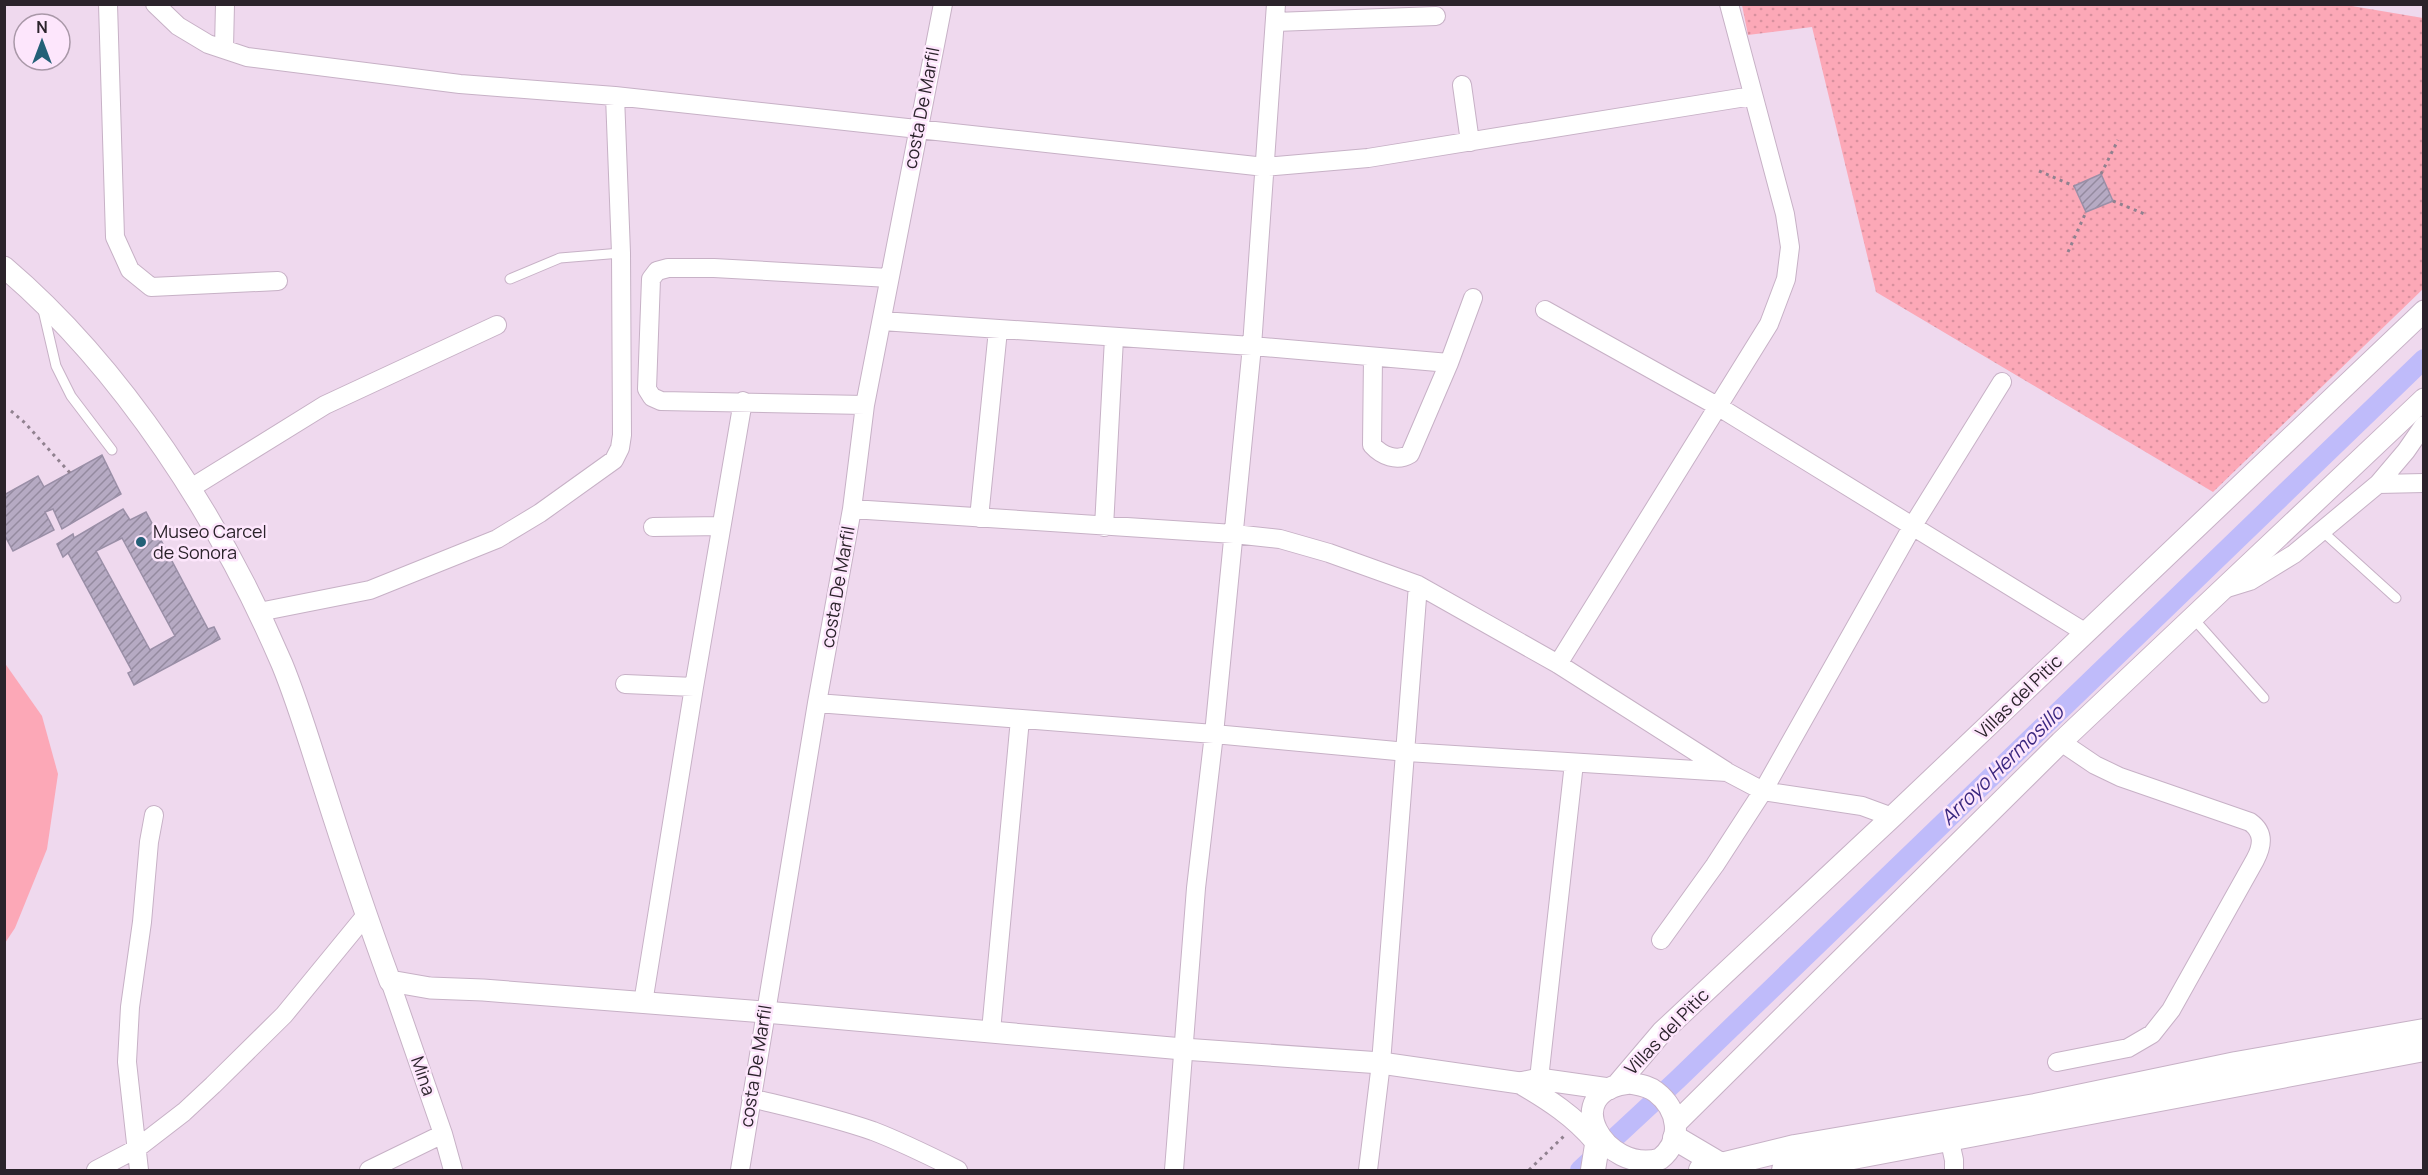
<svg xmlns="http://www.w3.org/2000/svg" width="2428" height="1175" viewBox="0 0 2428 1175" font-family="Manrope,sans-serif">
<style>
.green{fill:#fca8b7}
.garden{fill:url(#garden-dots)}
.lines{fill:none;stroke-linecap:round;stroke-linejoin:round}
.canal{stroke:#bfbbfa;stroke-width:20}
.building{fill:url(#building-hatch);stroke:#9a8fa7;stroke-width:1.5;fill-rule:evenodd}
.service-casing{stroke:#c7b1c6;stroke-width:11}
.minor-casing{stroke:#c7b1c6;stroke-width:20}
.tertiary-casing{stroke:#c7b1c6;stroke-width:23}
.secondary-casing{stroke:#c7b1c6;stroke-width:26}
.path{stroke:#90818f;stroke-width:3;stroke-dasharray:3 4.5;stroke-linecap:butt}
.service{stroke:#fff;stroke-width:9}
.minor{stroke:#fff;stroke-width:18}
.tertiary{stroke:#fff;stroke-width:21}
.secondary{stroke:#fff;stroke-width:24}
.poi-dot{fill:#236077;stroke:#fde6fc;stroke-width:2}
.labels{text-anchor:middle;stroke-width:5;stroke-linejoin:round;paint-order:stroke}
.street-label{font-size:18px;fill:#2b232b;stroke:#fde6fc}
.poi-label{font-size:18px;fill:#2b232b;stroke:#fde6fc;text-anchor:start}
.water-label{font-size:20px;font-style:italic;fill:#3a277f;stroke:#fde6fc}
</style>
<defs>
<pattern id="garden-dots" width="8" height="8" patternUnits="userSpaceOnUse" patternTransform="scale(1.5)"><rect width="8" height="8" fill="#fca8b7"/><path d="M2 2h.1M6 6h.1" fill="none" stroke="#d8909e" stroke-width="1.8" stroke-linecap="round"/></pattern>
<pattern id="building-hatch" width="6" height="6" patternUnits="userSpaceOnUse" patternTransform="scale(1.5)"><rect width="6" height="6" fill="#b6aac3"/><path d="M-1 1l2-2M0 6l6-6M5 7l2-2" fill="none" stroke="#948a9f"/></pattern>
</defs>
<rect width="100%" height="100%" fill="#efd9ee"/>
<path class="green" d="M4 662 42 716 58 774 47 849 15 928 5 943Z"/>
<path class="garden" d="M2340 4 2423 18V289L2213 492 1876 292 1812 27 1748 35 1742 5Z"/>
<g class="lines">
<path class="canal" d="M1580 1170 1677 1080 2424 359"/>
</g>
<path class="building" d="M2101 174 2113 201 2086 212 2074 186Z
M102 455 121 494 62 529 53 509 45 512 54 530 13 551 4 534V495L38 476 44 487Z
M123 509 130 520 146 512 208 629 214 627 220 639 134 685 128 673 132 671 68 553 63 557 57 544 73 534 74 538ZM122 538 175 636 150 650 96 551Z"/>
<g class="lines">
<defs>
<path id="service" d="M510 279 560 258 621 253
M43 310 56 366 71 396 112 450
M2322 531 2396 598
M2193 618 2264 698"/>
<path id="minor" d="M108 4 115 237 130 270 151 287 278 281
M155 4 178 26 208 44 247 57 460 84 615 96 1265 167 1368 158 1752 96
M1275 22 1436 16
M224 48 225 4
M1462 85 1470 142
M1545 310 1719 407 2086 633
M882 321 1252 346 1449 363
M1373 357 1372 445C1382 456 1397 462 1410 454L1449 363 1473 298
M865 405 661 401 652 397 647 389 651 279 657 271 668 268H714L889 278
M2378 484 2406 451 2424 425
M191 488 325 405 497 325
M852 509 1234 534 1280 539 1329 553 1418 585 1558 664 1726 771
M979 518 998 330
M653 527 721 526
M1104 527 1114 338
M2224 589 2250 581 2294 554 2378 484 2424 483
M259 612 370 590 497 539 540 513 614 460 620 448 622 435 621 253 615 96
M1558 664 1769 324 1786 279 1790 247 1785 214 1729 4
M625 684 694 687
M817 703 1214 734 1407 752 1727 772 1763 791 1862 806 1892 817
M1661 940 1715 865 1763 791 1912 527 2002 382
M390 981 443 1134 453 1170
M643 1003 694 687 743 401
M991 1031 1020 719
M2057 1062 2128 1048 2152 1034 2171 1010 2255 860C2263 845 2264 832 2250 822L2120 777 2095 765 2061 742
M1539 1079 1574 763
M751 1098C792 1108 833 1117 873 1131 902 1142 930 1156 958 1170
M1947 1128 1954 1160V1170
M96 1170 136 1149 184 1112 213 1085 284 1015 366 915
M139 1170 127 1062 130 1007 142 922 149 842 154 815
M369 1170 443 1134
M740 1170 817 703 852 509 865 405 943 4
M1174 1170 1196 888 1214 734 1252 346 1276 4
M1368 1170 1381 1063 1418 585"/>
<path id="tertiary" d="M4 267C123 368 221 521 282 664 298 703 310 744 323 784 344 850 366 916 390 981L430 988 483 990 765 1012 1183 1049 1381 1063 1520 1083 1539 1079 1609 1089
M1520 1083C1549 1100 1574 1116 1596 1142
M1630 1083C1639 1085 1649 1086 1656 1092 1678 1109 1684 1140 1660 1159 1605 1175 1556 1091 1630 1083Z
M1617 1085 1662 1032 1892 817 2424 311
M1677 1122 2061 742 2424 399"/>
<path id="secondary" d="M1675 1138 1719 1164
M1593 1170 1597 1145
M1701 1170 1795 1147 2035 1106 2236 1064 2424 1031
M1784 1170 2424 1049"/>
</defs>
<use href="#service" class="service-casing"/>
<use href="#minor" class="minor-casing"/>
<use href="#tertiary" class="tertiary-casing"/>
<use href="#secondary" class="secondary-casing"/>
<path class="path" d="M2039 171 2074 186
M2101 174 2118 140
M2113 201 2147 215
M2068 252 2086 212
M11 411 25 423 70 473
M1529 1170 1564 1136"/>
<use href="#service" class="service"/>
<use href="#minor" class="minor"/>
<use href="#tertiary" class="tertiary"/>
<use href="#secondary" class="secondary"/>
</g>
<circle class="poi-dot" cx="141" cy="542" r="6"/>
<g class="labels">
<g class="street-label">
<text transform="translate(922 108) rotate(-79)" y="6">costa De Marfil</text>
<text transform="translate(838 587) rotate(-80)" y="6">costa De Marfil</text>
<text transform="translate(2019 697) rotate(-44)" y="6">Villas del Pitic</text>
<text transform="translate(1667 1032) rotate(-46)" y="6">Villas del Pitic</text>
<text transform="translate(756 1066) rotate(-81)" y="6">costa De Marfil</text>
<text transform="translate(423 1076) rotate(71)" y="6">Mina</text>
</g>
<g class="poi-label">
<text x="153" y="538">Museo Carcel<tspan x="153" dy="21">de Sonora</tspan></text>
</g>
<g class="water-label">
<text transform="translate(2002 765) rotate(-44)" y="7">Arroyo Hermosillo</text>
</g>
</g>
<rect width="2428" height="1175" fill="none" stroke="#2b232b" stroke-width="12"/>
<g transform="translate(42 42)"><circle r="28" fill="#fde6fc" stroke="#a998a8" stroke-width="1.5"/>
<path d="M0-4.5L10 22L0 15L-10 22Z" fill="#236077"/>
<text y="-9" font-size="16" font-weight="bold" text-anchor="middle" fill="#2b232b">N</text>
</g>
</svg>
